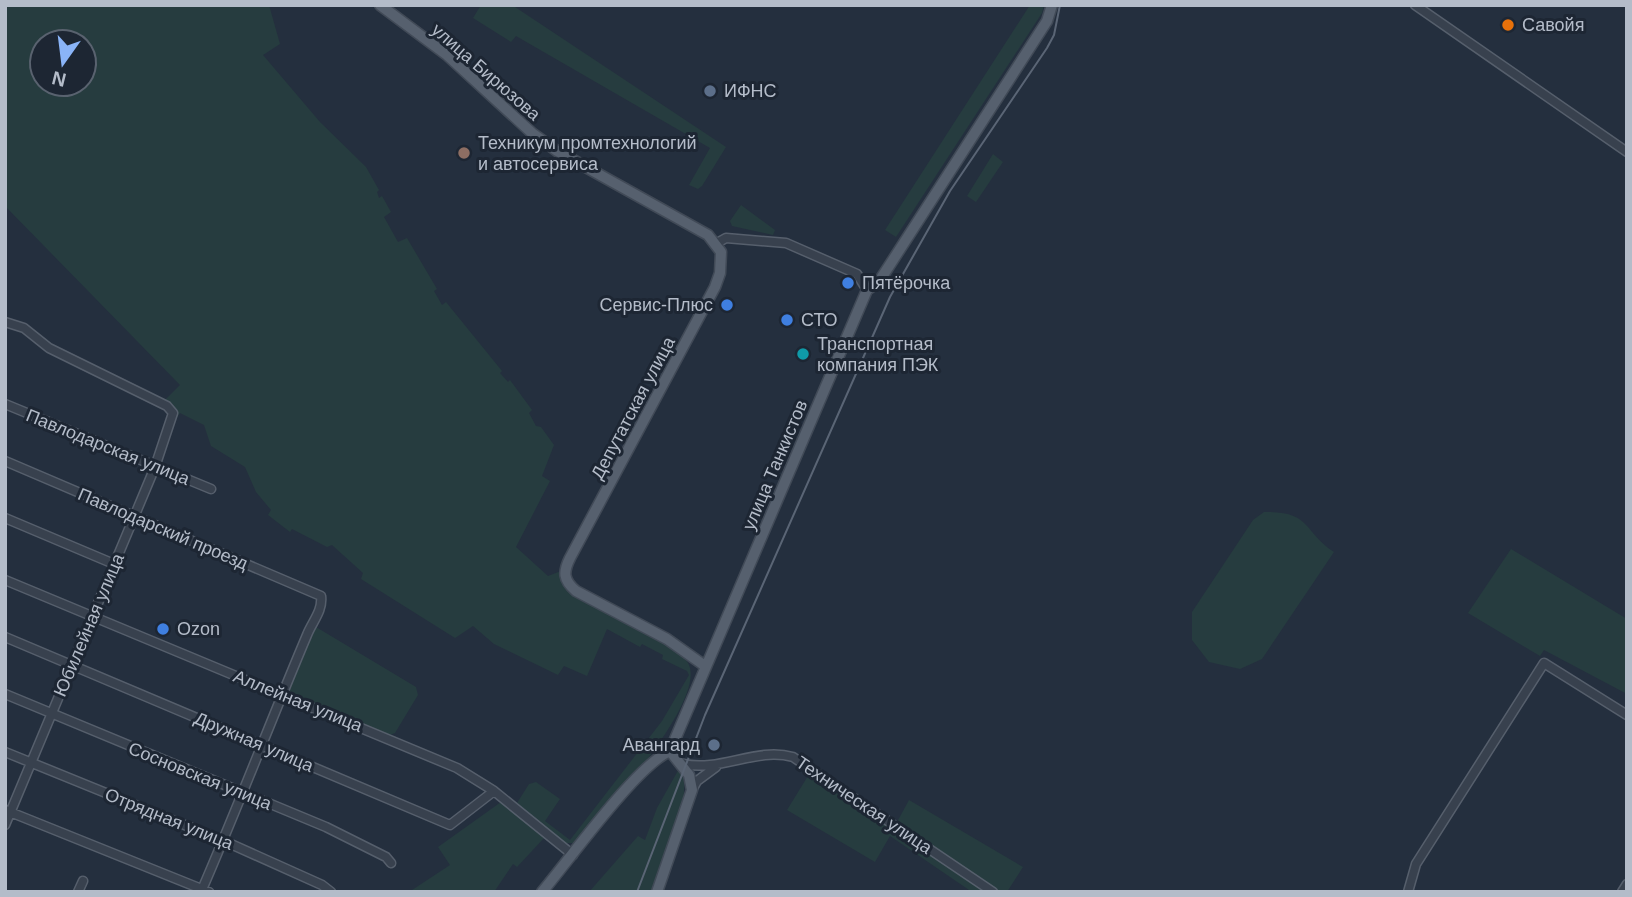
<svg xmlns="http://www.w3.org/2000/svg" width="1632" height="897" viewBox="0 0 1632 897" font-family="Arial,sans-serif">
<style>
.green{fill:#263c3f;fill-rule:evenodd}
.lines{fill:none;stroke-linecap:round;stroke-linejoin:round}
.minor-casing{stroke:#565f6c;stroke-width:11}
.major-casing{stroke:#414a57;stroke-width:13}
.minor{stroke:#38414e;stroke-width:8}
.major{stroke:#56606e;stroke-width:10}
.tram{stroke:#5a6575;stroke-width:2}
.food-dot{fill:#e8710a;stroke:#1d2633;stroke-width:2.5}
.service-dot{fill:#5c6f8a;stroke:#1d2633;stroke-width:2.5}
.education-dot{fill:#8d6e63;stroke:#1d2633;stroke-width:2.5}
.shop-dot{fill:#3f7fe0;stroke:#1d2633;stroke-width:2.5}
.culture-dot{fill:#0f9aa8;stroke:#1d2633;stroke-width:2.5}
.labels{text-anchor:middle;stroke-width:6;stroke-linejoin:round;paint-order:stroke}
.poi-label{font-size:18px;fill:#b4bcc9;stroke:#1d2633;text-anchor:start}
.street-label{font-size:18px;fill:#b4bcc9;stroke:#1d2633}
</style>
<rect width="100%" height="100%" fill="#242f3e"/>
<path class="green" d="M5 5H269L280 44 263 55 320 122 366 167 379 190 377 192 379 198 382 196 391 212 384 217 398 242 407 238 437 289 434 291 442 305 446 302 502 371 500 373 508 382 510 380 532 410 529 413 536 426 541 427 554 445 542 476 550 481 516 547 548 576 561 571V582L568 592C595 608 674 640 688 663 709 699 602 815 579 843H566L517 803 529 784 536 782 560 799 545 821 570 840 662 721 689 675 687 671 662 659 663 655 642 644 640 647 607 629 587 676 564 666 558 675 494 644 473 626 455 638 361 579 363 573 332 545 327 547 292 529 290 532 268 515 271 510 256 492 245 467 211 446 204 425 180 413 176 419 174 411 163 402 180 385 5 206ZM42 42H84V84H42Z
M481 5H512L726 147 702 186 698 189 689 185 710 148 516 36 511 42 473 18Z
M1030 5H1044L1042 13 896 237 885 230Z
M993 154 1003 162 976 202 967 196Z
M741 205 775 230 773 235 732 226 730 221Z
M1264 512C1312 511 1303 532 1334 552L1262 659 1240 669 1209 662 1192 640V612L1253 520Z
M1511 549 1627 619V694L1544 650 1540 656 1468 613Z
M316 627 416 687 418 695 395 733 390 735 290 694 289 691Z
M680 767C696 801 661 856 653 892H589L638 836 645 840 657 808Z
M811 771 987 892H972L890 836 875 862 787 810Z
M909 800 1023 867 1007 892H999L897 822Z
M501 802 545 837 517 867 513 864 494 892H409L450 865 438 847Z"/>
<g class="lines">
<defs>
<path id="minor" d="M1415 5 1627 152
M717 243 726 238 786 243 857 274 867 290
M5 322 24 328 49 348 167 406 173 413 155 467 5 825
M5 404 211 489
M5 461 321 596C323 611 312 622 307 635 271 720 238 807 201 892
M5 518 114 564
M5 580 457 768 494 791 573 855
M5 637 450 825 494 791
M5 694 326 827 386 857 391 863
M5 752 224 841 322 885 331 892
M683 764C721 772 756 747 793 757L993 892
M692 790 697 781 716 767
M5 810 209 892
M78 892 83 881
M1408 892 1416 864 1544 663 1627 715
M1622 892 1627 884"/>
<path id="major" d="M380 5 447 55 532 133 557 151 708 235 721 252 720 273 715 287 570 558C563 572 563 580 576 591L667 639 705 666
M542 892C570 859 636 766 670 751L867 290 880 280 891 263 1047 21 1052 5
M657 892 692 790 689 775 670 751"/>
</defs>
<use href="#minor" class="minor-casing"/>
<use href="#major" class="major-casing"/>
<use href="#minor" class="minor"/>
<use href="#major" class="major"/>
<path class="tram" d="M637 892 705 715 890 297 950 191 1047 48 1054 35 1060 5"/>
</g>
<circle class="food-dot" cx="1508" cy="25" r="7"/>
<g class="service-dot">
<circle cx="710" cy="91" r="7"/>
<circle cx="714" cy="745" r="7"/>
</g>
<circle class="education-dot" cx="464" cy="153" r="7"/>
<g class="shop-dot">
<circle cx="848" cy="283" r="7"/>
<circle cx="727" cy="305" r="7"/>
<circle cx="787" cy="320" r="7"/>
<circle cx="163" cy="629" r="7"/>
</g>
<circle class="culture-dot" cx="803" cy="354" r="7"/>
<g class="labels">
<g class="poi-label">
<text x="1522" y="31">Савойя</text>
<text x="724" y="97">ИФНС</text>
<text x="478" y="149">Техникум промтехнологий<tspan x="478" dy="21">и автосервиса</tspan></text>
<text x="862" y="289">Пятёрочка</text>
<text x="713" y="311" text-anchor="end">Сервис-Плюс</text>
<text x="801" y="326">СТО</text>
<text x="817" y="350">Транспортная<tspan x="817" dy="21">компания ПЭК</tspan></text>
<text x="177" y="635">Ozon</text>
<text x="700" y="751" text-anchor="end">Авангард</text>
</g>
<g class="street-label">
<text transform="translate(486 72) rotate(41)" y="6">улица Бирюзова</text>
<text transform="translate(633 408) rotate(-62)" y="6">Депутатская улица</text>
<text transform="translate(108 447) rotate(22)" y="6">Павлодарская улица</text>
<text transform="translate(775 465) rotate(-67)" y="6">улица Танкистов</text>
<text transform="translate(163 529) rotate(23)" y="6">Павлодарский проезд</text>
<text transform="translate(89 625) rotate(-67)" y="6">Юбилейная улица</text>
<text transform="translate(298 701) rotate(22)" y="6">Аллейная улица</text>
<text transform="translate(254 742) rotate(23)" y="6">Дружная улица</text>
<text transform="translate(200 776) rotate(22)" y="6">Сосновская улица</text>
<text transform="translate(864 805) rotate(34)" y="6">Техническая улица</text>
<text transform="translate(169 819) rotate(22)" y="6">Отрядная улица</text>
</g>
</g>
<rect width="1632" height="897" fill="none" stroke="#b4bcc9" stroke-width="14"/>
<g transform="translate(63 63) rotate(194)"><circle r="33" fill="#1d2633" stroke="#59626f" stroke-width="2"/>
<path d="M0-5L12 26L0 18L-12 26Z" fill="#8ab4f8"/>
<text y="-10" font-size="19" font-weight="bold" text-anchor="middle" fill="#b4bcc9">N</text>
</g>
</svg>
